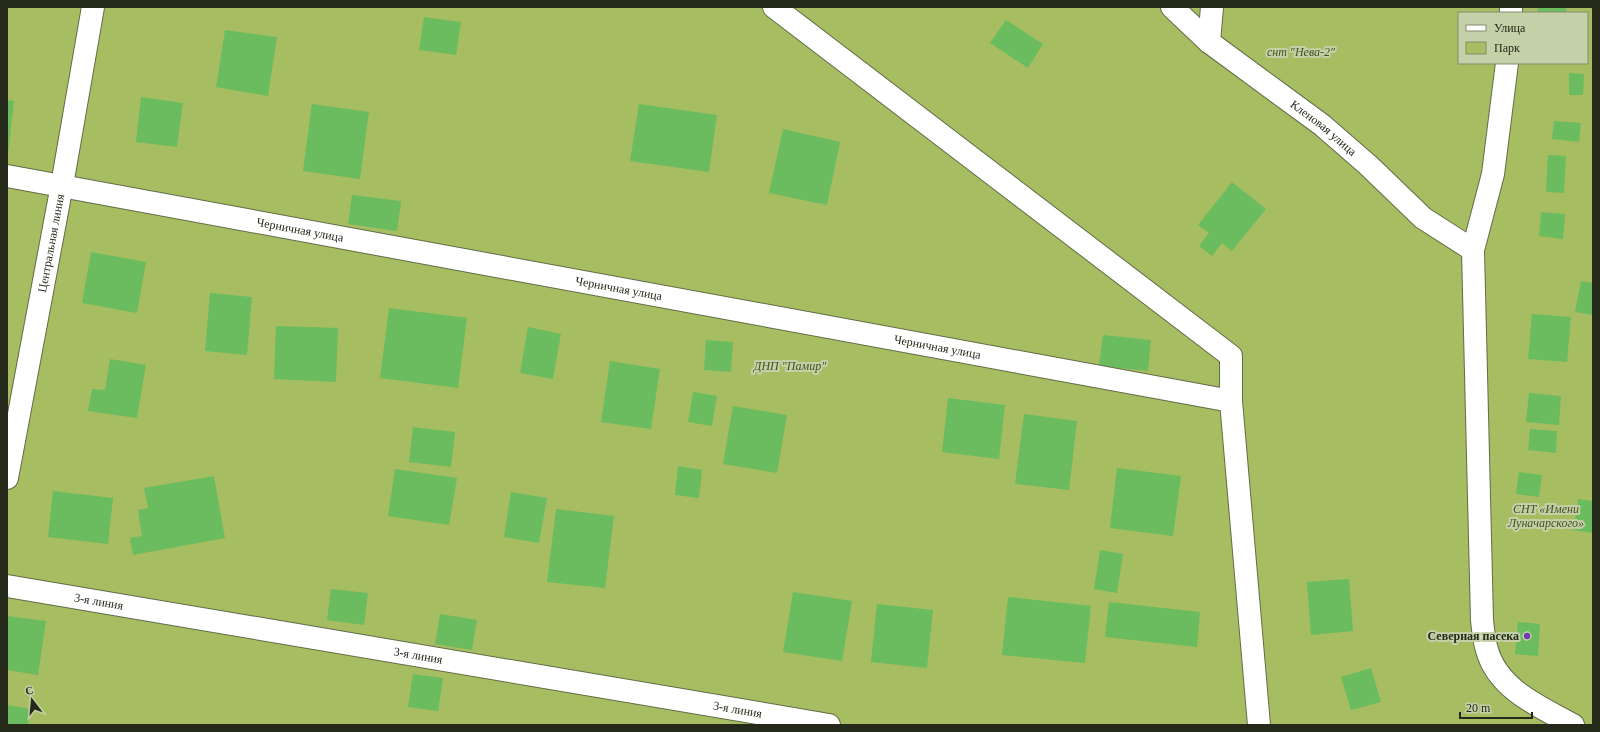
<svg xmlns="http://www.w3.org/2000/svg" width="1600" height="732" viewBox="0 0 1600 732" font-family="'Times New Roman',serif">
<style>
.green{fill:#a6bd61;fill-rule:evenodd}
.building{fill:#6bbc5e}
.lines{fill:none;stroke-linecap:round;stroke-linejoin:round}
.minor-casing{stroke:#626c47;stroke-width:24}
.minor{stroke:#fff;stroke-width:22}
.poi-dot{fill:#733cb3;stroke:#c4d0a7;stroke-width:1.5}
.labels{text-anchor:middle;stroke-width:4;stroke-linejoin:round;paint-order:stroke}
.park-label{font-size:12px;font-style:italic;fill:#455120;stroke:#c4d0a7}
.street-label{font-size:12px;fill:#242919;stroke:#c4d0a7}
.poi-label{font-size:12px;font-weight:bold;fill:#242919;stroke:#c4d0a7;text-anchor:end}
</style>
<rect width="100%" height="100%" fill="#c4d0a7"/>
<path class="green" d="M7 7H1593V725H7ZM1459 13H1587V63H1459Z"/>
<path class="building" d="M1538 7H1566V13H1538Z
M424 17 461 22 456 55 419 50Z
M1006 20 1043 44 1028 68 990 43Z
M225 30 277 37 268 96 216 87Z
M1569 73 1584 74 1583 95H1569Z
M141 97 183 103 177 147 136 142Z
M7 100 14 101 8 154H7Z
M312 104 369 112 360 179 303 171Z
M639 104 717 115 709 172 630 161Z
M1554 121 1581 123 1579 142 1552 139Z
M783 129 840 142 827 205 769 193Z
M1548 155 1566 156 1564 193 1546 192Z
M1232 182 1266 209 1232 251 1222 243 1212 256 1199 246 1209 233 1198 225Z
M352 195 401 201 397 231 348 224Z
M1541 212 1565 214 1563 239 1539 236Z
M91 252 146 262 137 313 82 303Z
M1581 281 1593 283V315L1575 312Z
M210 293 252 297 247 355 205 351Z
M389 308 467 318 458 388 380 378Z
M1532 314 1571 317 1567 362 1528 359Z
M276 326 338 328 336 382 274 379Z
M528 327 561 334 553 379 520 373Z
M1103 335 1151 340 1148 371 1099 366Z
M706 340 733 342 731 372 704 370Z
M110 359 146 365 137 418 88 411 92 389 105 390Z
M610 361 660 369 651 429 601 422Z
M693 392 717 396 712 426 688 422Z
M1529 393 1561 396 1559 425 1526 422Z
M948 398 1005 405 999 459 942 452Z
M733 406 787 415 777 473 723 464Z
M1024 414 1077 421 1069 490 1015 484Z
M413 427 455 432 451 467 409 462Z
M1530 429 1557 431 1556 453 1528 450Z
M678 466 702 470 699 498 675 495Z
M1117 468 1181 476 1173 536 1110 528Z
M395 469 457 478 449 525 388 516Z
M1519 472 1542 475 1539 497 1516 494Z
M214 476 225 538 133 555 130 538 142 536 138 510 148 508 144 488Z
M53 491 113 498 108 544 48 537Z
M511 492 547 498 539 543 504 537Z
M1578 499 1593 501V533L1574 530Z
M556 509 614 516 605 588 547 582Z
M1100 550 1123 554 1117 593 1094 589Z
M1349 579 1353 631 1311 635 1307 582Z
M331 589 368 593 364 625 327 620Z
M793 592 852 601 842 661 783 652Z
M1008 597 1091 606 1085 663 1002 655Z
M1109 602 1200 612 1197 647 1105 637Z
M877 604 933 610 927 668 871 662Z
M440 614 477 620 472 650 435 644Z
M7 616 46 621 38 675 7 670Z
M1518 622 1540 624 1538 656 1515 654Z
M1371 668 1381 702 1351 710 1341 677Z
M413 674 443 678 438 711 408 707Z
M7 705 30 709 28 725H7Z"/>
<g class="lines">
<defs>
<g id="minor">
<path d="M774 7 1231 356V401L1259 725"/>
<path id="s1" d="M1172 7 1209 42 1322 125 1368 165 1423 218 1473 250"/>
<path d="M1511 13V7"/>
<path d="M1209 42 1212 7"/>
<path d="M1507 63 1493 174 1473 250 1482 620C1483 630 1484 641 1487 650 1498 690 1541 707 1573 725"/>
<path id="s2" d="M7 176 1231 401"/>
<path id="s3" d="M7 478 62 185 93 7"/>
<path id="s4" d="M7 586 829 725"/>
</g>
</defs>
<use href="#minor" class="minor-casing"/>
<use href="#minor" class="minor"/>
</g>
<circle class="poi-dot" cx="1527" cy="636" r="4"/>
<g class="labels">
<g class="park-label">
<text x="1301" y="56">снт "Нева-2"</text>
<text x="790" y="370">ДНП "Памир"</text>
<text x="1546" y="513">СНТ «Имени<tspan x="1546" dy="14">Луначарского»</tspan></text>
</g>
<g class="street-label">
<text dy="4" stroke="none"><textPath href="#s1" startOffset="194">Кленовая улица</textPath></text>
<text dy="4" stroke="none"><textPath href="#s2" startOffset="298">Черничная улица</textPath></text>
<text dy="4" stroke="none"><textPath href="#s3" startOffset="239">Центральная линия</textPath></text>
<text dy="4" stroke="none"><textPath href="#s2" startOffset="622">Черничная улица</textPath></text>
<text dy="4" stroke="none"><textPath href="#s2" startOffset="946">Черничная улица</textPath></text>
<text dy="4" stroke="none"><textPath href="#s4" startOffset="93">3-я линия</textPath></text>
<text dy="4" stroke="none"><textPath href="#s4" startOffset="417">3-я линия</textPath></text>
<text dy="4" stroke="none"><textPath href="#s4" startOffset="741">3-я линия</textPath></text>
</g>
<g class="poi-label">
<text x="1519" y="640">Северная пасека</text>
</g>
</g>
<rect width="1600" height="732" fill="none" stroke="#242919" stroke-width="16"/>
<rect x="1458" y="12" width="130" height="52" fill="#c4d0a7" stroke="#848d6e"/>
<rect x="1466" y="25" width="20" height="6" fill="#ffffff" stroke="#848d6e"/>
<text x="1494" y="32" font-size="12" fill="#242919">Улица</text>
<rect x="1466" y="42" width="20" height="12" fill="#a6bd61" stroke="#848d6e"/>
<text x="1494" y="52" font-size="12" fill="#242919">Парк</text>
<g transform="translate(32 700) rotate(344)" stroke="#c4d0a7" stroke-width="3" paint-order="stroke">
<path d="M0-3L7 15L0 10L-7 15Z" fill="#242919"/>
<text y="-6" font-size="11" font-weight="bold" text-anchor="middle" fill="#242919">С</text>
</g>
<path d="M1460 712v6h72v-6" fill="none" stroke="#242919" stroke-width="2"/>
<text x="1466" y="712" font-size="12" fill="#242919" stroke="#c4d0a7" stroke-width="3" paint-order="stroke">20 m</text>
</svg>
